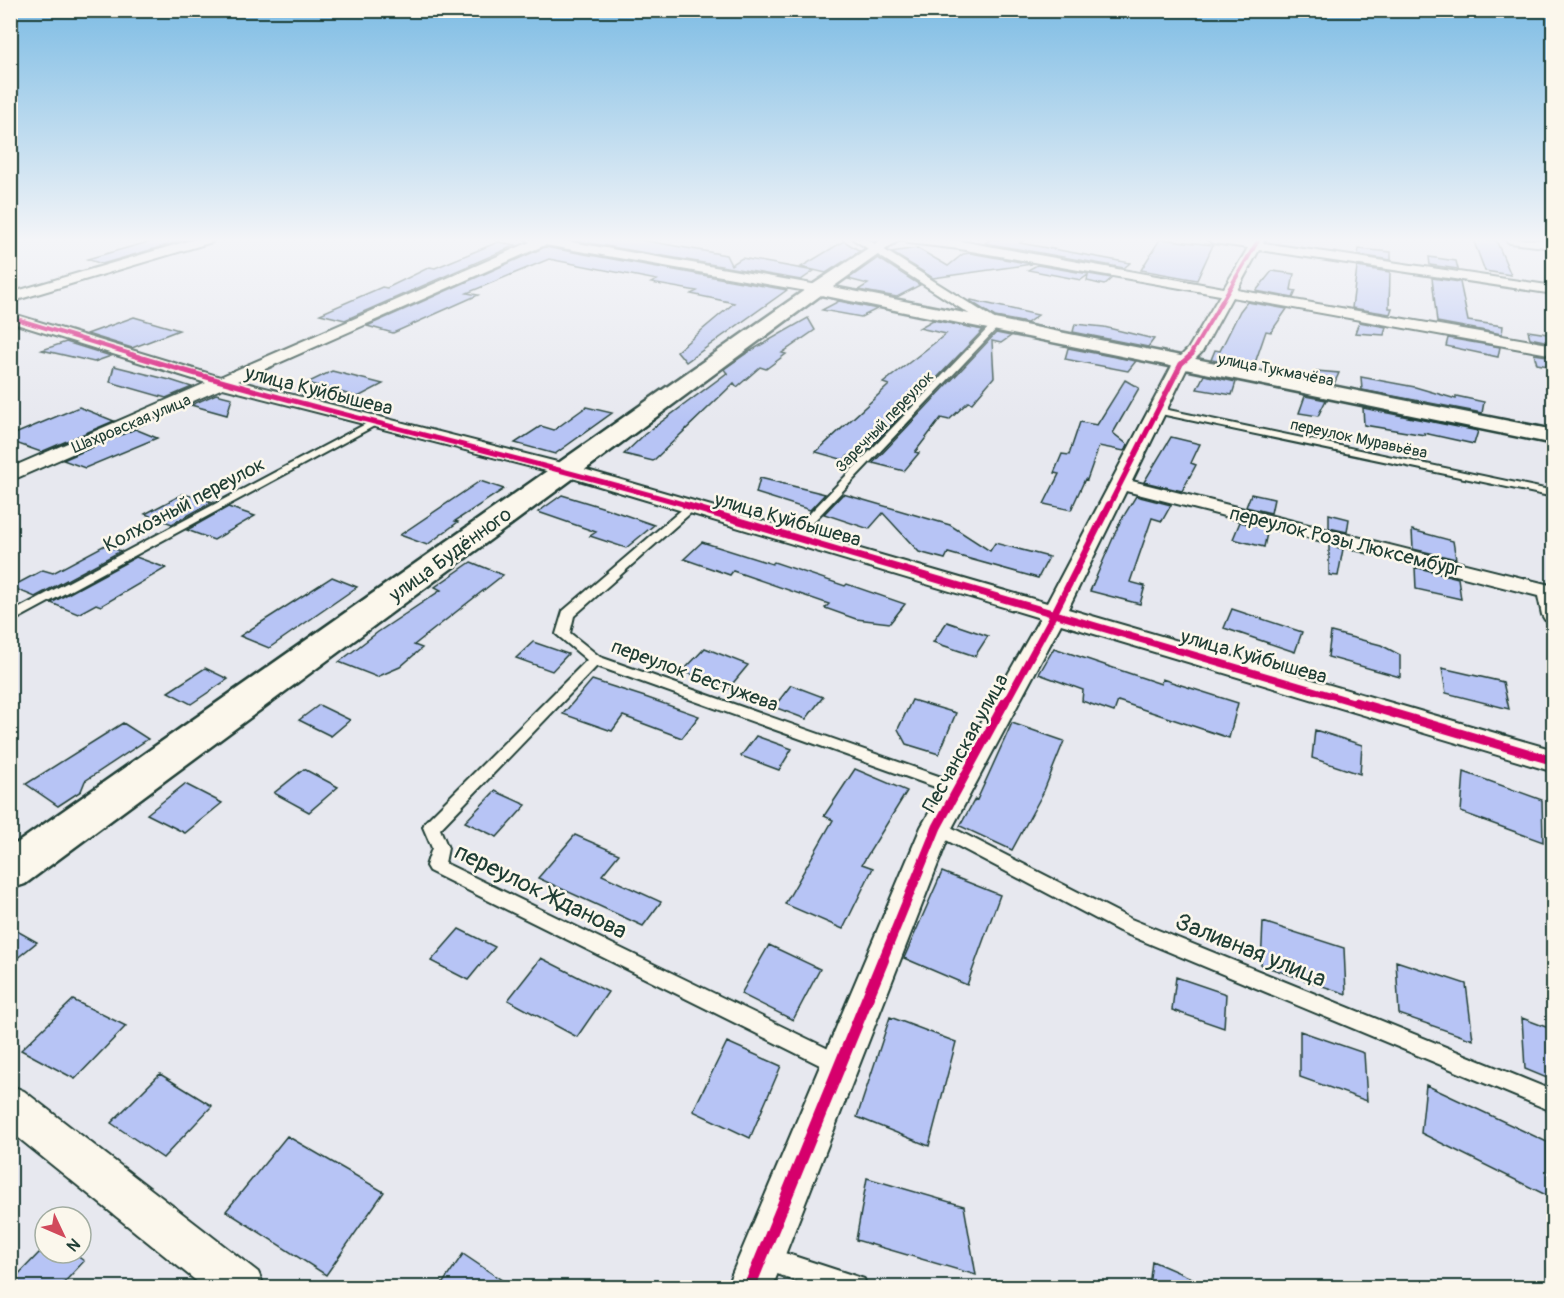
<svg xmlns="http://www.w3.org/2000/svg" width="1564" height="1298" viewBox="0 0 1564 1298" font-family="Pangolin,sans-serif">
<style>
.building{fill:#b7c4f5;stroke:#1f3d34;stroke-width:1.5}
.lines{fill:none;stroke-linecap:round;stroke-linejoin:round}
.lane-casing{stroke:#1f3d34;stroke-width:4}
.street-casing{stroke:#1f3d34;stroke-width:4}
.secondary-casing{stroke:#1f3d34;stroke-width:5}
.lane{fill:#fbf7ec;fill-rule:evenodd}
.street{fill:#fbf7ec;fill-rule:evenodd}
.secondary{fill:#fbf7ec;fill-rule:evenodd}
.cycleway-far4-casing{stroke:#fbf7ec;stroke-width:6}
.cycleway-far3-casing{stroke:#fbf7ec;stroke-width:8}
.cycleway-far2-casing{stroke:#fbf7ec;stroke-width:10}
.cycleway-far1-casing{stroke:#fbf7ec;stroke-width:13}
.cycleway-casing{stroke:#fbf7ec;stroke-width:16}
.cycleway-far4{stroke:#d6006c;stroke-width:4}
.cycleway-far3{stroke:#d6006c;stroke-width:5}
.cycleway-far2{stroke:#d6006c;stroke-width:7}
.cycleway-far1{stroke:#d6006c;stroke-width:9}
.cycleway{stroke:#d6006c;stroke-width:12}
.labels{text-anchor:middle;stroke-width:5;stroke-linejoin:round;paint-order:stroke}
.far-street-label{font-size:16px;fill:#1f3d34;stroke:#fbf7ec}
.street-label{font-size:20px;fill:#1f3d34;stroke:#fbf7ec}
.near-street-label{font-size:24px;fill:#1f3d34;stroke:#fbf7ec}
</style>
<rect width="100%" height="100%" fill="#e7e8ef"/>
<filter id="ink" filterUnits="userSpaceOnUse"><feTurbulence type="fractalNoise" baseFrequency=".0167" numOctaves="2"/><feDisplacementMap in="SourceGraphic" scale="12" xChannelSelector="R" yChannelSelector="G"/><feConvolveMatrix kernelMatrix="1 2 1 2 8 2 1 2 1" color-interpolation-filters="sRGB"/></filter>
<g filter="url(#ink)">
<path class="building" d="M159 239H188L102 264 87 259Z
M566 239H636L726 255 731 265 742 258 814 271 801 280Z
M991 239H1025L1020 243 1130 263 1124 268 985 243Z
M1160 239 1213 245 1197 280 1141 270Z
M1473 239 1496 240 1511 275 1485 271Z
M844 241 860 251 826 273 801 267Z
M498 242 516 245 345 320 320 314 382 287 387 288 430 267 435 268Z
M545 247 787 290 686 362 677 351 734 303 691 294 697 291 651 283 657 280 549 259 467 293 478 295 393 333 367 326Z
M917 248 948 266 963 254 970 253 1032 264 933 278 891 252Z
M1359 249 1391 252V260L1358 255Z
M1429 257 1456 261 1458 269 1430 265Z
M878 258 920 285 897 297 858 290 868 284 848 279Z
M1037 265 1112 278 1104 285 1087 281 1088 275 1081 280 1028 270Z
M1357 267 1390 272 1389 308H1392L1390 314 1352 308Z
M1272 271 1294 274 1291 290 1296 291 1293 298 1256 291Z
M1432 278 1460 282 1468 321 1503 326 1502 334 1437 322Z
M971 300 1038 315 1027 323 995 317 970 301Z
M839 301 877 309 861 317 822 310Z
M1247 302 1287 309 1271 332 1266 331 1254 366 1211 360 1215 350 1220 351 1240 311Z
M134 317 179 330 132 348 87 334Z
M808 318 815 330 782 353 786 354 766 369 760 367 737 387 734 383 653 461 624 454 645 434 727 373 728 375 724 369 747 353Z
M933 320 983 330 859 459 848 456 844 460 816 452 889 385 883 383 946 334 919 328Z
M1359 322 1386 327 1384 335 1355 333Z
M1075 324 1104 327 1154 339 1148 347 1073 332Z
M1528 331 1554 335V343L1530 338Z
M996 333 1011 336 1001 343 992 341 994 377 972 403 968 402 949 420 941 418 915 452 919 453 904 471 873 463Z
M1448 338 1500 347 1498 357 1446 346Z
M66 342 111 356 94 362 42 350Z
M1068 348 1136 361 1128 371 1075 361 1065 359Z
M1534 354 1554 357V367L1537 364Z
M114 366 170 380 192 387 166 398 110 382Z
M332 371 383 384 358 397 307 383Z
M1316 371 1339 373 1334 384 1312 380Z
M1204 375 1236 382 1232 395 1197 389Z
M1361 377 1415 387 1456 399V396L1484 402 1482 413 1362 390Z
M1125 380 1139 388 1113 433 1128 445 1124 451 1099 446 1087 480 1085 479 1071 510 1044 504 1059 474 1054 473 1062 454 1069 455 1080 422 1097 425Z
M216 394 232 398 227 415 191 405Z
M1305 396 1326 400 1318 416 1299 413Z
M79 407 114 421 41 452 10 441V436Z
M586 407 612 413 555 454 515 443 541 426 554 430Z
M1363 408 1478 431 1474 444 1424 433 1425 435 1364 425Z
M135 429 157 438 85 468 63 460Z
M1171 437 1200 444 1191 463 1196 465 1182 491 1144 482Z
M760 478 825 494 810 510 756 493Z
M480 481 504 489 455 521 458 522 427 545 400 535Z
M183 494 213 502 172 524 145 514Z
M843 494 950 525 990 551 995 543 1049 557 1038 578 948 553 945 559 919 552 883 513 869 529 824 514Z
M1251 494 1274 499 1271 513 1246 507Z
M562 495 605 508 654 525 626 548 590 536 596 532 538 512Z
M1136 496 1171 505 1162 521 1152 518 1130 582 1145 586 1140 604 1090 591 1120 522Z
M228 507 255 516 214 540 187 530Z
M1329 514 1349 519 1347 532 1329 528Z
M1240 522 1268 529 1264 547 1233 539Z
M1412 530 1453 541 1456 559 1413 549Z
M702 542 772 564 774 562 845 586 847 584 905 604 890 623 856 619 825 608 829 604 733 571 730 575 684 559Z
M105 545 121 551 35 597 11 587 43 570 53 573Z
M1329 545 1343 549 1338 576 1329 575Z
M136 557 166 568 101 606 96 604 78 614 51 603Z
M471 562 503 575 414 645 422 648 400 667 377 677 339 662 378 632 441 590 435 587Z
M1415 567 1458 578 1461 599 1416 589Z
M332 577 357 587 269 648 240 636Z
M1232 609 1302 632 1295 652 1224 628Z
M947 622 988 636 975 656 933 642Z
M1331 632 1381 645 1400 655V677L1328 657Z
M533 642 568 654 552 671 516 658Z
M705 648 748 665 728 689 683 671Z
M1054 648 1161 684 1162 679 1238 703 1229 738 1118 701 1114 712 1082 701 1083 690 1039 674Z
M205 668 228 679 191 704 168 692Z
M1442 668 1503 682 1509 709 1446 693Z
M592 680 645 697 699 716 682 738 623 716 612 731 563 714Z
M791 685 823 697 806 719 774 707Z
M912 700 956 713 939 754 906 744 898 729Z
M319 705 350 720 331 736 299 720Z
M123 723 148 739 85 781 81 791 58 806 26 784Z
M1012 723 1064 741 1043 793 1012 850 960 826 975 799 977 800Z
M1315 730 1362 745 1360 774 1312 758Z
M756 736 792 749 779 770 741 756Z
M304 769 338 787 309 812 274 793Z
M855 769 907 791 862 864 873 868 843 929 785 904 833 820 824 816Z
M1464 772 1542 800 1543 842 1461 812Z
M185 784 222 803 185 833 147 814Z
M495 791 526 805 497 837 465 822Z
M575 835 619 854 602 875 661 902 643 926 538 878Z
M942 872 1000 895 967 985 904 958Z
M1263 922 1344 948 1346 994 1261 965Z
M10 927 37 942 10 964Z
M459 929 495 947 468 980 431 961Z
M769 945 820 969 793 1020 741 994Z
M541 958 608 992 577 1037 508 1000Z
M1396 961 1466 984 1473 1040 1399 1014Z
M1176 977 1226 994 1224 1028 1172 1010Z
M73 1000 126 1026 75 1079 21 1050Z
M890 1017 956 1042 929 1146 857 1117Z
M1522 1018 1554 1030V1081L1525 1069Z
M1300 1031 1364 1053 1367 1101 1300 1077Z
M727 1042 781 1066 750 1138 693 1111Z
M160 1074 212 1106 163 1158 111 1123Z
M1426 1085 1547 1142 1548 1196 1421 1133Z
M287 1136 384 1192 326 1275 226 1211Z
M867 1178 964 1206 976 1275 856 1240Z
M39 1253H73L84 1261 60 1287H10V1283Z
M463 1254 512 1287H440Z
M1152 1261 1212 1287H1149Z"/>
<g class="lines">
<defs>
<path id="lane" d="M993 323 1000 325 797 539H789L787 537 789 535Z
M1159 408 1554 491V497L1156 413 1154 411Z
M375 419 378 420V424L10 623V613Z
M690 505 694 506V510L574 616 570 633 600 657 964 785 966 789 964 793 958 795 952 793 597 666 440 829 448 848 445 863 845 1057 848 1064 845 1071 838 1074 429 871 426 866 432 848 423 827 425 822 587 660 556 634 563 611 686 506Z
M937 820 1131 919 1554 1091V1112L1119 931 931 832 929 827 931 822Z
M766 1247 855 1276 864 1279 867 1288H816L758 1267 754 1259 758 1251Z"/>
<path id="street" d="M195 239H214L212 242 10 302V293Z
M526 239H554L818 285 825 289 818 293 545 245 238 381 573 466 1047 603 1173 364 1188 349 1220 295 960 249 908 243 902 239 960 241 1224 288 1248 248 1213 243 1207 239 1252 241 1253 239H1265L1263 243 1554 286V294L1259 250 1237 290 1554 345V355L1232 297 1202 352 1188 366 1132 481 1554 586V623L1545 620 1542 615 1538 596 1126 491 1068 609 1554 750V772L1061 624 952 828 772 1288H726L921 827 1040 618 559 474 223 388 10 481V468L206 383 10 322V313L220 377 530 242Z
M853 239H867L1004 325 1001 328H991Z
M1504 239 1554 240V248L1510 243Z
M10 1085 24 1091 258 1272 265 1288H205L10 1131Z"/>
<path id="secondary" d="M882 239H900L833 287 1554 430V444L821 295 25 884 10 889V848L812 285Z"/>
</defs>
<use href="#lane" class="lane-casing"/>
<use href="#street" class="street-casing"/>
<use href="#secondary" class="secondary-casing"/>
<use href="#lane" class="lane"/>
<use href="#street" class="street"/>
<use href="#secondary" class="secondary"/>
<defs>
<path id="cycleway-far4" d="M10 317 134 355
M1190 355 1259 239"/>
<path id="cycleway-far3" d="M129 354C314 411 504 452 690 506
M1109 506 1181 364 1192 354"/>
<path id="cycleway-far2" d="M685 505 1360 704
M1005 704 1054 614 1109 505"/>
<path id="cycleway-far1" d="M1355 702 1554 761
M882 962 937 827 1005 702"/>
<path id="cycleway" d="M749 1288 883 960"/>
</defs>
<use href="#cycleway-far4" class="cycleway-far4-casing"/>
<use href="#cycleway-far3" class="cycleway-far3-casing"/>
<use href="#cycleway-far2" class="cycleway-far2-casing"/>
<use href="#cycleway-far1" class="cycleway-far1-casing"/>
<use href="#cycleway" class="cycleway-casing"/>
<use href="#cycleway-far4" class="cycleway-far4"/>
<use href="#cycleway-far3" class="cycleway-far3"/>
<use href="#cycleway-far2" class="cycleway-far2"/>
<use href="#cycleway-far1" class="cycleway-far1"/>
<use href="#cycleway" class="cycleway"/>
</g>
</g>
<linearGradient id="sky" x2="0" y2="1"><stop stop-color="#7dbce4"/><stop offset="0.57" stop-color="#f4f5f8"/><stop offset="1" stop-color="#f4f5f8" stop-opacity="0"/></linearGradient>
<rect width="1564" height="421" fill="url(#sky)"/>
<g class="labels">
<g class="far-street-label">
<text transform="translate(1276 369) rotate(11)" y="6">улица Тукмачёва</text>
<text transform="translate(884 421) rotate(-46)" y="6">Заречный переулок</text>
<text transform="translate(131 423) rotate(-23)" y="6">Шахровская улица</text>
<text transform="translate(1359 438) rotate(12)" y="6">переулок Муравьёва</text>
</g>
<g class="street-label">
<text transform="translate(319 390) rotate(14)" y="7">улица Куйбышева</text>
<text transform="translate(184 504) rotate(-28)" y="7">Колхозный переулок</text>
<text transform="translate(788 519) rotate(16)" y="7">улица Куйбышева</text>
<text transform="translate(1346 541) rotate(14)" y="7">переулок Розы Люксембург</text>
<text transform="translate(450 554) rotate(-36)" y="7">улица Будённого</text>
<text transform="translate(1254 656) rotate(16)" y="7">улица Куйбышева</text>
<text transform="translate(695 675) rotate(20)" y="7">переулок Бестужева</text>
<text transform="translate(965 743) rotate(-61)" y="7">Песчанская улица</text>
</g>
<g class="near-street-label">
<text transform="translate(541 891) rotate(26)" y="8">переулок Жданова</text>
<text transform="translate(1251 950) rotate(22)" y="8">Заливная улица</text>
</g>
</g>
<rect width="1564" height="1298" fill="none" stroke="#fbf7ec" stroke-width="36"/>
<rect x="18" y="18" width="1528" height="1262" fill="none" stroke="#1f3d34" stroke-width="2" filter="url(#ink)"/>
<g transform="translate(63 1235) rotate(134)"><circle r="28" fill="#fbf7ec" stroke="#a3ada2" stroke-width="1.5"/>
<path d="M0-4.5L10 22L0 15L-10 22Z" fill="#d1495b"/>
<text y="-9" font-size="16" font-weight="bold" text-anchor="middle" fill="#1f3d34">N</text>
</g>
</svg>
